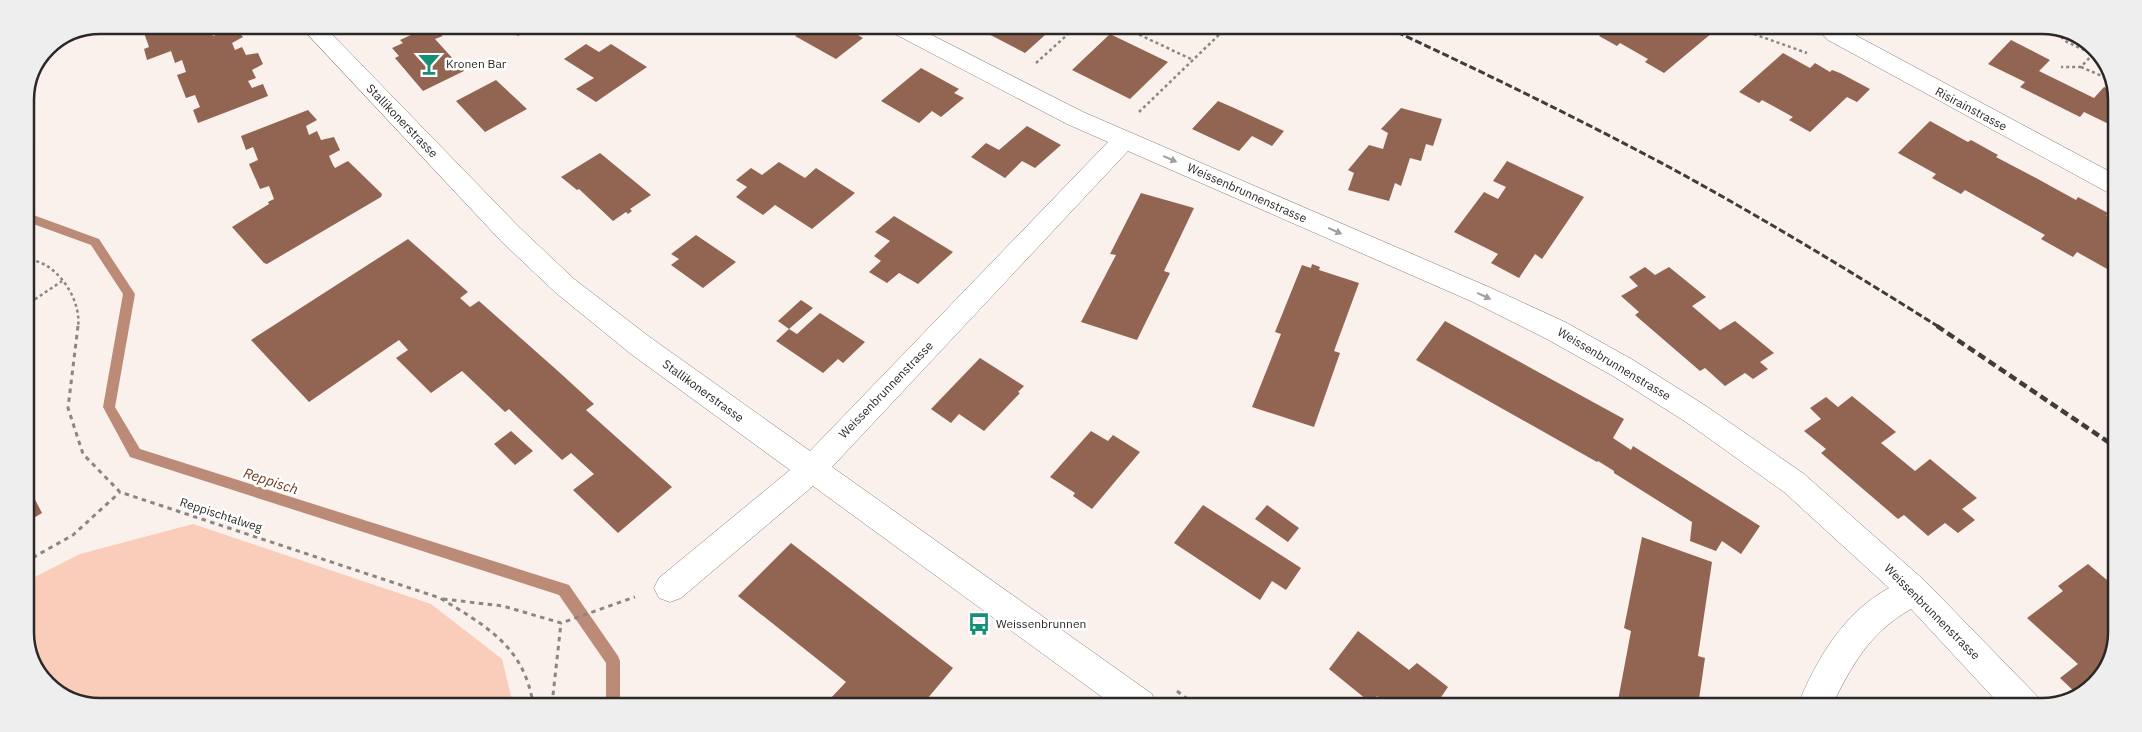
<svg xmlns="http://www.w3.org/2000/svg" width="2142" height="732" viewBox="0 0 2142 732" font-family="'IBM Plex Sans',sans-serif">
<style>
.green{fill:#facdba}
.lines{fill:none;stroke-linecap:round;stroke-linejoin:round}
.stream{fill:#bb8b78;fill-rule:evenodd}
.building{fill:#926553}
.minor-casing{stroke:#867d7a;stroke-width:1}
.path-far1{stroke:#8c8683;stroke-width:2.5;stroke-dasharray:3 3;stroke-linecap:butt}
.path{stroke:#8c8683;stroke-width:3;stroke-dasharray:4.5 4.5;stroke-linecap:butt}
.minor{fill:#fff;fill-rule:evenodd}
.rail-far1{stroke:#413c3b;stroke-width:3;stroke-dasharray:7 3;stroke-linecap:butt}
.rail{stroke:#413c3b;stroke-width:4.5;stroke-dasharray:8 4.5;stroke-linecap:butt}
.oneway{fill:#a09e9e}
.labels{text-anchor:middle;stroke-width:5;stroke-linejoin:round;paint-order:stroke}
.poi-label{font-size:12px;fill:#2c2827;stroke:#fff;text-anchor:start}
.street-label{font-size:12px;fill:#2c2827;stroke:#fff}
.water-label{font-size:14px;font-style:italic;fill:#713419;stroke:#fff}
.rim{fill:none;stroke:#2c2827;stroke-width:2.5}
</style>
<rect width="100%" height="100%" fill="#faf0ec"/>
<path class="green" d="M193 524 431 604 502 659 513 704 76 703 41 678 25 637V582L80 554Z"/>
<g class="lines">
<path class="stream" d="M25 212 99 239 135 294 115 407 140 449 569 585 618 656 620 661V704H606V663L559 595 130 457 103 407 123 294 91 245 25 221Z"/>
</g>
<path class="building" d="M131 25H209L213 36 235 28 243 37 232 43 235 50 242 47 246 55 258 53 263 64 252 70 256 78 248 81 252 88 263 84 268 96 198 123 193 110 200 107 195 95 186 98 177 75 186 72 182 60 175 63 171 51 147 60 144 49 149 47 142 27 132 30Z
M503 26H534L518 36Z
M809 26H842L863 38 836 59 795 36Z
M975 27H1054L1025 53Z
M1182 27H1205L1197 34Z
M426 28 443 36 435 39 464 71 423 91 395 58 399 56 392 48 403 43 400 40Z
M1610 28H1718L1664 73 1645 62 1648 59 1620 43 1617 46 1599 36Z
M1110 34 1168 62 1130 99 1072 70Z
M2011 40 2050 60 2039 71 2094 98 2104 87 2116 92 2117 128 2084 112 2080 117 2020 87 2025 82 1988 64Z
M586 44 599 52 611 44 647 67 596 102 576 89 594 78 564 59Z
M1783 53 1810 68 1815 63 1830 72 1832 70 1840 73 1870 89 1857 102 1847 97 1810 132 1789 120 1793 117 1762 100 1759 103 1739 92Z
M921 68 959 89 954 93 964 98 941 117 932 111 919 123 881 101Z
M496 80 527 109 485 132 456 101Z
M1218 101 1232 107 1284 131 1272 146 1252 136 1239 151 1192 129Z
M1401 108 1442 119 1433 146 1426 144 1421 161 1410 158 1401 186 1395 183 1389 201 1348 190 1354 173 1348 170 1369 145 1383 149 1388 133 1381 129Z
M308 110 317 120 306 126 309 135 317 131 321 140 334 137 340 150 329 156 333 165 335 168 348 161 382 194 381 197 267 264 264 263 232 227 269 204 268 202 274 199 269 186 260 189 249 164 258 160 253 147 246 150 241 136Z
M1930 121 1968 142 1971 140 1998 155 1996 157 2036 178 2076 200 2078 197 2108 213 2106 216 2116 221V274L2077 252 2073 257 2041 239 2045 235 1965 190 1961 194 1932 178 1936 174 1898 153Z
M1027 126 1061 145 1035 168 1022 161 1005 178 971 157 986 143 999 150Z
M600 153 651 195 630 209 632 211 628 214 626 212 613 221 579 189 577 190 561 177Z
M1507 161 1584 197 1542 259 1535 254 1519 278 1491 263 1498 254 1454 232 1484 192 1498 199 1506 187 1493 181Z
M779 162 805 178 816 168 855 193 812 229 775 205 763 215 736 197 747 187 736 180 751 168 762 175Z
M1141 193 1194 208 1164 271 1170 273 1137 340 1081 322 1116 255 1110 254Z
M894 216 953 252 918 284 899 273 887 283 869 272 881 261 874 256 890 241 875 232Z
M696 235 736 262 703 288 671 265 679 259 671 254Z
M408 239 468 292 460 298 470 307 479 301 559 372 594 404 586 410 672 487 618 533 573 490 594 474 571 453 562 460 509 409 505 412 462 371 431 393 396 358 408 350 399 340 309 402 251 340Z
M1312 264 1320 267 1319 270 1359 283 1334 351 1340 353 1314 427 1252 407 1281 334 1275 332 1302 265 1311 268Z
M1645 267 1655 275 1669 267 1706 297 1692 306 1720 330 1735 321 1774 353 1760 362 1768 369 1753 379 1745 373 1725 386 1705 368 1700 371 1635 315 1639 312 1621 296 1638 286 1629 277Z
M801 300 813 308 789 329 778 321Z
M820 313 865 342 843 363 838 359 823 373 776 341 789 329 797 334Z
M1445 321 1624 419 1613 438 1631 450 1633 446 1760 526 1741 554 1722 541 1716 551 1690 541 1692 522 1614 473V471L1598 461 1597 462 1416 360Z
M980 358 1024 386 1018 392 1020 393 984 431 959 414 951 423 931 409Z
M1852 396 1896 432 1881 443 1915 471 1930 459 1977 498 1962 509 1975 520 1958 533 1945 523 1928 536 1904 515 1898 519 1821 453 1826 449 1804 431 1821 419 1810 408 1826 397 1838 407Z
M511 431 533 451 515 465 494 444Z
M1091 431 1108 441 1113 435 1140 452 1092 509 1073 496 1075 493 1050 477Z
M25 460 32 473 25 477Z
M29 488 42 513 25 523V490Z
M1203 505 1301 568 1286 590 1272 581 1260 600 1174 543Z
M1267 505 1299 528 1288 542 1255 519Z
M1642 537 1712 562 1698 656 1705 658 1698 706H1617L1631 631 1624 628Z
M791 543 953 668 922 705H835L829 700 846 682 738 596Z
M2088 564 2114 586 2113 656 2087 692 2078 695 2060 678 2078 664 2027 618 2063 591 2058 586Z
M1358 631 1409 670 1417 663 1448 687 1435 706H1390L1377 696 1372 704 1329 669Z"/>
<g class="lines">
<defs>
<path id="minor" d="M299 25H323L519 227 574 279 651 338 810 451 1108 142 1067 124 891 32 888 27H916L1083 112 1491 288 1565 322 1633 360 1706 406 1804 474 1925 581 2037 696 2041 707H2002L1911 609C1869 633 1852 665 1831 707H1797C1816 660 1843 613 1889 588L1784 492 1686 422 1613 376 1545 338 1473 302 1128 151 832 467 1152 694 1156 705H1113L813 486 681 598 670 602 659 598 654 588 659 578 790 470 631 354 556 293 501 241Z
M1816 28H1842L2116 175V195L2107 192 1828 40Z"/>
</defs>
<use href="#minor" class="minor-casing"/>
<path class="path-far1" d="M1123 27 1193 60
M1737 28 1807 53
M2052 29 2067 42 2093 54 2081 67H2061
M1036 63 1076 27
M2081 67 2111 80
M1139 112 1224 30
M25 257C32 260 41 262 47 266 66 278 81 305 78 327
M25 306 62 281"/>
<path class="path" d="M78 326 68 408 83 454 120 492 440 598C486 626 524 646 533 704
M25 562 73 535 120 492
M443 599 503 606 561 623 635 597
M1177 691 1195 705
M552 704 561 623"/>
<use href="#minor" class="minor"/>
<path class="rail-far1" d="M1388 28C1483 72 1577 118 1669 167 1761 217 1850 271 1939 327"/>
<path class="rail" d="M1937 326 2114 446"/>
</g>
<defs><path id="oneway-solid" d="M-6-.8H1V-3.2L6.5 0L1 3.2V.8H-6Z" transform="scale(1.25)"/></defs>
<g class="oneway">
<use href="#oneway-solid" transform="translate(1170 159) rotate(24)"/>
<use href="#oneway-solid" transform="translate(1335 231) rotate(24)"/>
<use href="#oneway-solid" transform="translate(1484 296) rotate(25)"/>
</g>
<defs>
<symbol id="bar-bare" viewBox="-9 -9 18 18"><path d="M-6-5H6L.8 .8V4.5H3.5V6h-7V4.5H-.8V.8Z" fill="#159075" stroke="#fff" stroke-width="2.5" paint-order="stroke"/></symbol>
<symbol id="bus-bare" viewBox="-9 -9 18 18"><path d="M-5-6H5V4H4V6H2V4H-2V6H-4V4H-5ZM-3.5-4V0h7V-4ZM-3.5 1.2v1.5H-2V1.2ZM2 1.2v1.5H3.5V1.2Z" fill="#159075" stroke="#fff" stroke-width="2.5" paint-order="stroke"/></symbol>
</defs>
<g fill-rule="evenodd">
<use href="#bar-bare" x="413" y="48" width="32" height="32"/>
<use href="#bus-bare" x="963" y="608" width="32" height="32"/>
</g>
<g class="labels">
<g class="poi-label">
<text x="446" y="68">Kronen Bar</text>
<text x="996" y="628">Weissenbrunnen</text>
</g>
<g class="street-label">
<text transform="translate(1971 109) rotate(28)" y="4">Risirainstrasse</text>
<text transform="translate(402 121) rotate(46)" y="4">Stallikonerstrasse</text>
<text transform="translate(1247 193) rotate(24)" y="4">Weissenbrunnenstrasse</text>
<text transform="translate(1614 364) rotate(31)" y="4">Weissenbrunnenstrasse</text>
<text transform="translate(886 390) rotate(-46)" y="4">Weissenbrunnenstrasse</text>
<text transform="translate(703 391) rotate(36)" y="4">Stallikonerstrasse</text>
<text transform="translate(221 515) rotate(18)" y="4">Reppischtalweg</text>
<text transform="translate(1932 612) rotate(45)" y="4">Weissenbrunnenstrasse</text>
</g>
<g class="water-label">
<text transform="translate(271 481) rotate(18)" y="5">Reppisch</text>
</g>
</g>
<path d="M0 0H2142V732H0ZM100 34H2042A66 66 0 0 1 2108 100V632A66 66 0 0 1 2042 698H100A66 66 0 0 1 34 632V100A66 66 0 0 1 100 34Z" fill="#eee" fill-rule="evenodd"/>
<path class="rim" d="M100 34H2042A66 66 0 0 1 2108 100V632A66 66 0 0 1 2042 698H100A66 66 0 0 1 34 632V100A66 66 0 0 1 100 34Z"/>
</svg>
